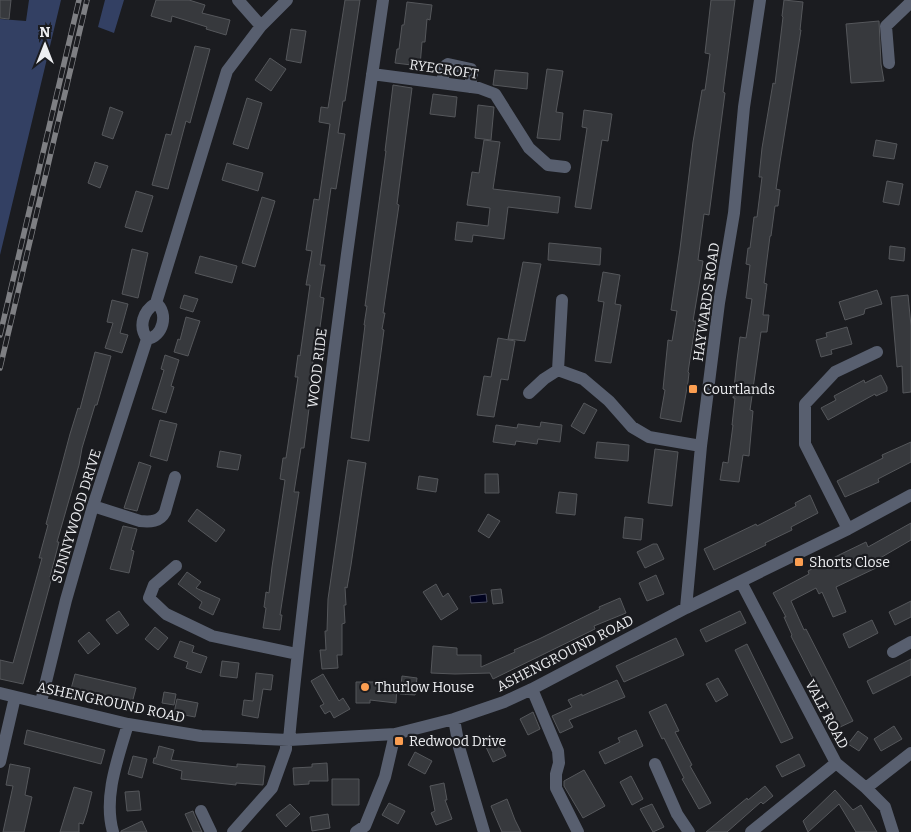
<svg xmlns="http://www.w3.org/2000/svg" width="911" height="832" viewBox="0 0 911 832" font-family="Bitter,serif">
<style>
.forest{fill:#334063}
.water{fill:#01031f;stroke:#484a5e}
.building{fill:#37393d;stroke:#55575b}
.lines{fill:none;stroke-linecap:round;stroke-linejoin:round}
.minor{stroke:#585f6f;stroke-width:12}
.rail-casing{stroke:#7e7f83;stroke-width:5.5}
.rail{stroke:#1b1c20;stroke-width:4;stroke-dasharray:11;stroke-linecap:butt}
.poi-dot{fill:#fb9e51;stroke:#1b1c20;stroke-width:2}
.labels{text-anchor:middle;stroke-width:4.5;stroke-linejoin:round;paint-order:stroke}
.street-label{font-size:14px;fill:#edeef1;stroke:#1b1c20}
.poi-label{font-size:14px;fill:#edeef1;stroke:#1b1c20;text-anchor:start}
</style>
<rect width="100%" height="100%" fill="#1b1c20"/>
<path class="forest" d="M29 0H61L0 255V19L26 21Z
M105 0H124L114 33 98 27Z"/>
<path class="water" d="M486 594 487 602 471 603 470 596Z"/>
<path class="building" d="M0 0H11L9 19 0 18Z
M156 0H189L205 5 202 13 230 20 226 35 206 29 207 27 172 16 171 22 151 16Z
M345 0H360L345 101H343L338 133 345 134 336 189 331 188 320 265H325L320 297 324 298 317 349H315L308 393H311L304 448H301L294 492H299L280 615H282L280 630 263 628 266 608 264 607 266 592 269 593 272 567 285 480 280 479 283 458H286L298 377H295L298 355 300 356 310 285H306L312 251 306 250 314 199 319 200 330 124 319 122 321 107 328 108Z
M711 0H735L723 92 725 93 709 215 704 214 698 260 703 261 693 321H696L688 372 689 373 688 382 681 422 660 418 665 390 663 389 668 340 672 341 677 311 671 310 680 249 693 142 702 90H705L710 54 705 53Z
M784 0 803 2 800 30H801L780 162 776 189 780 190 778 206H775L771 236H770L764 283 767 284 763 315H769L767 332H761L750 410 753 411 749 456 743 455 739 482 720 480 723 462 728 463 733 425H732L735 398H733L737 360 740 337 746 338 752 299 746 298 750 265 746 264 748 248H750L754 217H757L762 177H759L762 148 773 83 775 84 783 17 782 16Z
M407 2 432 5 430 20 427 19 425 42H422L420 66 395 63 397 49H399L402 25H404Z
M879 21 881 64 884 81 851 83 846 24Z
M291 29 306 31 301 63 286 60Z
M195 46 210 49 190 123 186 121 168 189 152 185 166 134 171 135Z
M270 58 286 69 271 91 255 80Z
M547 69 563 71 556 112 563 113 560 140 537 138Z
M495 70 528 73 527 89 493 85Z
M393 85 412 88 397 204 399 205 383 313H385L382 329 384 330 369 441 351 438 365 325H364L367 306H365L386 151H385Z
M433 94 457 97 455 117 430 114Z
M247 98 262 103 248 149 233 144Z
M478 105 494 107 491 140 475 138Z
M110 107 123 112 113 139 102 135Z
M584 110 612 114 608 141 602 140 591 209 575 207 587 128 582 127Z
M484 140 500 142 493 189 560 197 558 213 508 207 504 239 473 235 472 242 455 240 457 222 488 226 490 208 467 205 472 172 479 173Z
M876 140 897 144 894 159 873 156Z
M95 162 108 166 100 188 88 183Z
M227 163 263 173 258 191 222 180Z
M887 181 903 184 899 205 883 202Z
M136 191 153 196 142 232 125 227Z
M262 197 275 201 255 267 242 263Z
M549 243 601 248 600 265 548 260Z
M890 246 905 248 904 261 889 259Z
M132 249 148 253 138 298 122 294Z
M200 256 237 266 232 283 195 273Z
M523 262 541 264 525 341 508 339Z
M603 272 620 275 615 304 621 305 611 363 595 361 604 302 598 301Z
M877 290 882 304 865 309 864 314 845 320 839 302Z
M184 295 198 299 193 312 180 308Z
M908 295 911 326V392L903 393 902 366 897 367 891 297Z
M112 300 128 304 120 333 128 335 122 353 105 348 113 323 107 322Z
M186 317 200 321 188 356 174 352 178 339 180 340Z
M847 327 852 344 831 350 832 354 821 357 816 340 827 337 826 333Z
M498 338 515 341 508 380 501 379 494 417 477 415 484 376 491 377Z
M95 352 111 356 97 405H95L82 448 79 465 57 542H59L50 577H52L23 684 0 679V660L13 663 42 558H39L48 525 46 524 70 434 78 408 80 409Z
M165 355 179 360 171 386 174 387 166 413 152 409 164 370 161 369Z
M881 375 887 387V391L876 396 875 394 828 420 821 408 836 400 834 396 864 380 865 383Z
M584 403 597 410 584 434 571 426Z
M160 420 177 424 167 461 150 456Z
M541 422 562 425 560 442 538 439 537 444 516 441 515 445 493 442 496 425 517 428 518 424 540 427Z
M597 442 629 445 628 461 595 458Z
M911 442V462L878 479 879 482 845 497 837 481 883 458 882 455Z
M655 449 678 452 672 506 648 503Z
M220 451 241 455 238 470 217 467Z
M348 460 366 463 351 565 347 588 345 587 346 605H344L345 623 342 624V655H337L338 668 322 669 320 650H326L325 631H327L328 599Z
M139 462 151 466 137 511 124 508Z
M485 474H498L499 493H485Z
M419 476 438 479 436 492 417 489Z
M559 492 577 494 575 515 556 513Z
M810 495 818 513 791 527 792 530 765 543 766 545 714 570 704 549 756 524 757 526 796 506 795 503Z
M197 509 225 530 216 542 188 521Z
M488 514 500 521 489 538 478 531Z
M625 517 643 519 641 540 623 538Z
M911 523V540L875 561 878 567 836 587 846 612 833 617 822 592 819 594 816 588 791 601 804 630 806 629 853 721 838 728 791 636 792 635 784 617H786L773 593 809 574 808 571 839 555 866 542 868 547Z
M123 526 137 529 131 550 134 551 129 573 110 569Z
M653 544H657L664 559 645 568 637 552Z
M187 572 201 582 196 588 220 599 213 615 199 608 202 602 178 584Z
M656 575 664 594 647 601 639 583Z
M436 584 443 597 448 593 458 609 441 620 423 592Z
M501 589 503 603 493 604 491 590Z
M620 598 626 613 594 626 595 629 493 679 490 673 455 674 431 673 433 646 457 648V655H481V667L515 652 514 650 539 639 600 609 599 607Z
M911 601V617L895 625 889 612Z
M119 611 129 625 117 634 106 620Z
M740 611 746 623 706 642 700 630Z
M872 620 878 633 849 648 843 634Z
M155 627 168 638 158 650 145 639Z
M89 632 100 644 88 654 78 641Z
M676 638 684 655 624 682 616 666Z
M180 641 194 646 192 652 207 657 201 673 186 668 188 662 174 657Z
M747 644 793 738 781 743 735 650Z
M911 659V675L873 694 867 681Z
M222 661 239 663 237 678 220 676Z
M256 673 273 675 271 690 263 689 258 718 242 715 244 700 253 701Z
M75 674 136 688 132 703 71 689Z
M323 674 339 701 343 698 350 709 334 718 330 711 325 714 320 706 324 704 311 681Z
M402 676 417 678 415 695 400 694Z
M718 678 728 695 716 702 706 684Z
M617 680 625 697 569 720 573 727 560 733 552 716 572 707 568 700 582 694V696Z
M356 682H375L397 685 396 703 370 700V703H356Z
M164 692 176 694 174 705 162 703Z
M177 699 198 703 195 717 174 713Z
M666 704 679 731 675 732 692 765 690 766 711 803 699 809 682 779 684 778 664 738 662 739 649 712Z
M533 712 540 729 528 735 520 719Z
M894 726 902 739 881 751 874 739Z
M27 730 105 750 101 764 24 744Z
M636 730 643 746 605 764 599 752 620 742 618 738Z
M858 731 868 738 859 751 848 744Z
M498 739 506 756 493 762 485 745Z
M159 746 174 750 171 760 237 767V764L265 766 263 785 236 783V785L181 779 182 771 153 763 154 758H156Z
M415 752 432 761 425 774 408 765Z
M799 754 805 766 782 777 776 766Z
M133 756 147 759 142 778 128 774Z
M327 763 328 781H309V784L294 785 293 768 312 767V764Z
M10 764 30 768 25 795 32 797 24 832H3L13 786 6 785Z
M584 770 605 806 583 818 564 786V781Z
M631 776 643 799 632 805 620 782Z
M332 779H359V805H332Z
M444 783 447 800H445L452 819 436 825 431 813 435 811 430 786Z
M765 786 773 796 763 804 761 802 727 832H706L747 798 748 800Z
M74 787 92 792 87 812 83 824 79 823V832H60Z
M835 790 853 810 861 805 877 832H856L839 804 808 832 803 821Z
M139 791 141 810 127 811 125 792Z
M507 799 515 820 521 832H502L496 818 491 806Z
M389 803 405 811 398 824 382 815Z
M290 804 300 814 286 827 276 815Z
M652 804 664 827 653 832 640 809Z
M193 811 194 814 202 832H193L185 814Z
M328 814 330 828 312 831 310 817Z
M142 821 147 832H121V831Z"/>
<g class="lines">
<path class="minor" d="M238 0 261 26
M889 63 886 26 911 2
M372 74 479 88 495 94 529 148 548 165 565 167
M442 83 445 66 448 64 471 69 472 74 470 87
M156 303 227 71 261 26 287 0
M558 370 583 379 609 401 632 427 649 437 701 446
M529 393 544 379 558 370 562 300
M93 506 140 521C150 522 160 522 165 512L175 477
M848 529 805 444V404L835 372 877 352
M176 566 154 585 149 598 166 614 212 636 297 654
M741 582 836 763 751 832
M686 608 701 446 719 303 734 213 744 107 760 0
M893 652 911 642
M532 689 558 751 559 763 556 774V788L578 832
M0 693 128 724 201 736 289 740 395 734 454 719 504 702 532 689 686 608 848 529 911 495
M41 702 66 600 93 506 147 339C138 326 143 311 156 303 169 313 163 337 147 339
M454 719 459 747 484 832
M289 740C298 640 311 541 323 441 341 294 361 147 383 0
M0 762 15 697
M836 763 866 788 885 807 893 832
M655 764 677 814 689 832
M866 788 911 753
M201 811 211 832
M113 832C103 797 118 758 128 724
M233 832 272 788 286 749V740
M356 832 365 826 385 777 395 734"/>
<defs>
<path id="rail" d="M0 335 79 0
M0 368 87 0"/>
</defs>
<use href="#rail" class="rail-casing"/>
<use href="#rail" class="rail"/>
</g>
<g class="poi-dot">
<rect x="688" y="384" width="10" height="10" rx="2.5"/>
<rect x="794" y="557" width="10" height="10" rx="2.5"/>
<circle cx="365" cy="687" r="5"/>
<rect x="394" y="736" width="10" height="10" rx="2.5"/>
</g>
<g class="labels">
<g class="street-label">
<text transform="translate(444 69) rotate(8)" y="5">RYECROFT</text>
<text transform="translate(706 302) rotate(-82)" y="5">HAYWARDS ROAD</text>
<text transform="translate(317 368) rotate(-83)" y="5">WOOD RIDE</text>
<text transform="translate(76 516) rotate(-73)" y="5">SUNNYWOOD DRIVE</text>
<text transform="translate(565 653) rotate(-27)" y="5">ASHENGROUND ROAD</text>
<text transform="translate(111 702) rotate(12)" y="5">ASHENGROUND ROAD</text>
<text transform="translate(827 714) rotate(62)" y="5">VALE ROAD</text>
</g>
<g class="poi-label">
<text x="703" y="394">Courtlands</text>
<text x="809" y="567">Shorts Close</text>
<text x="375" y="692">Thurlow House</text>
<text x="409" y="746">Redwood Drive</text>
</g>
</g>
<g transform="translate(45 45)" stroke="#1b1c20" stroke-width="4" paint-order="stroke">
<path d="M0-4L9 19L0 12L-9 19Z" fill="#edeef1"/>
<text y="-8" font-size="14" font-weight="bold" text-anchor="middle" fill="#edeef1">N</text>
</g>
</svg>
